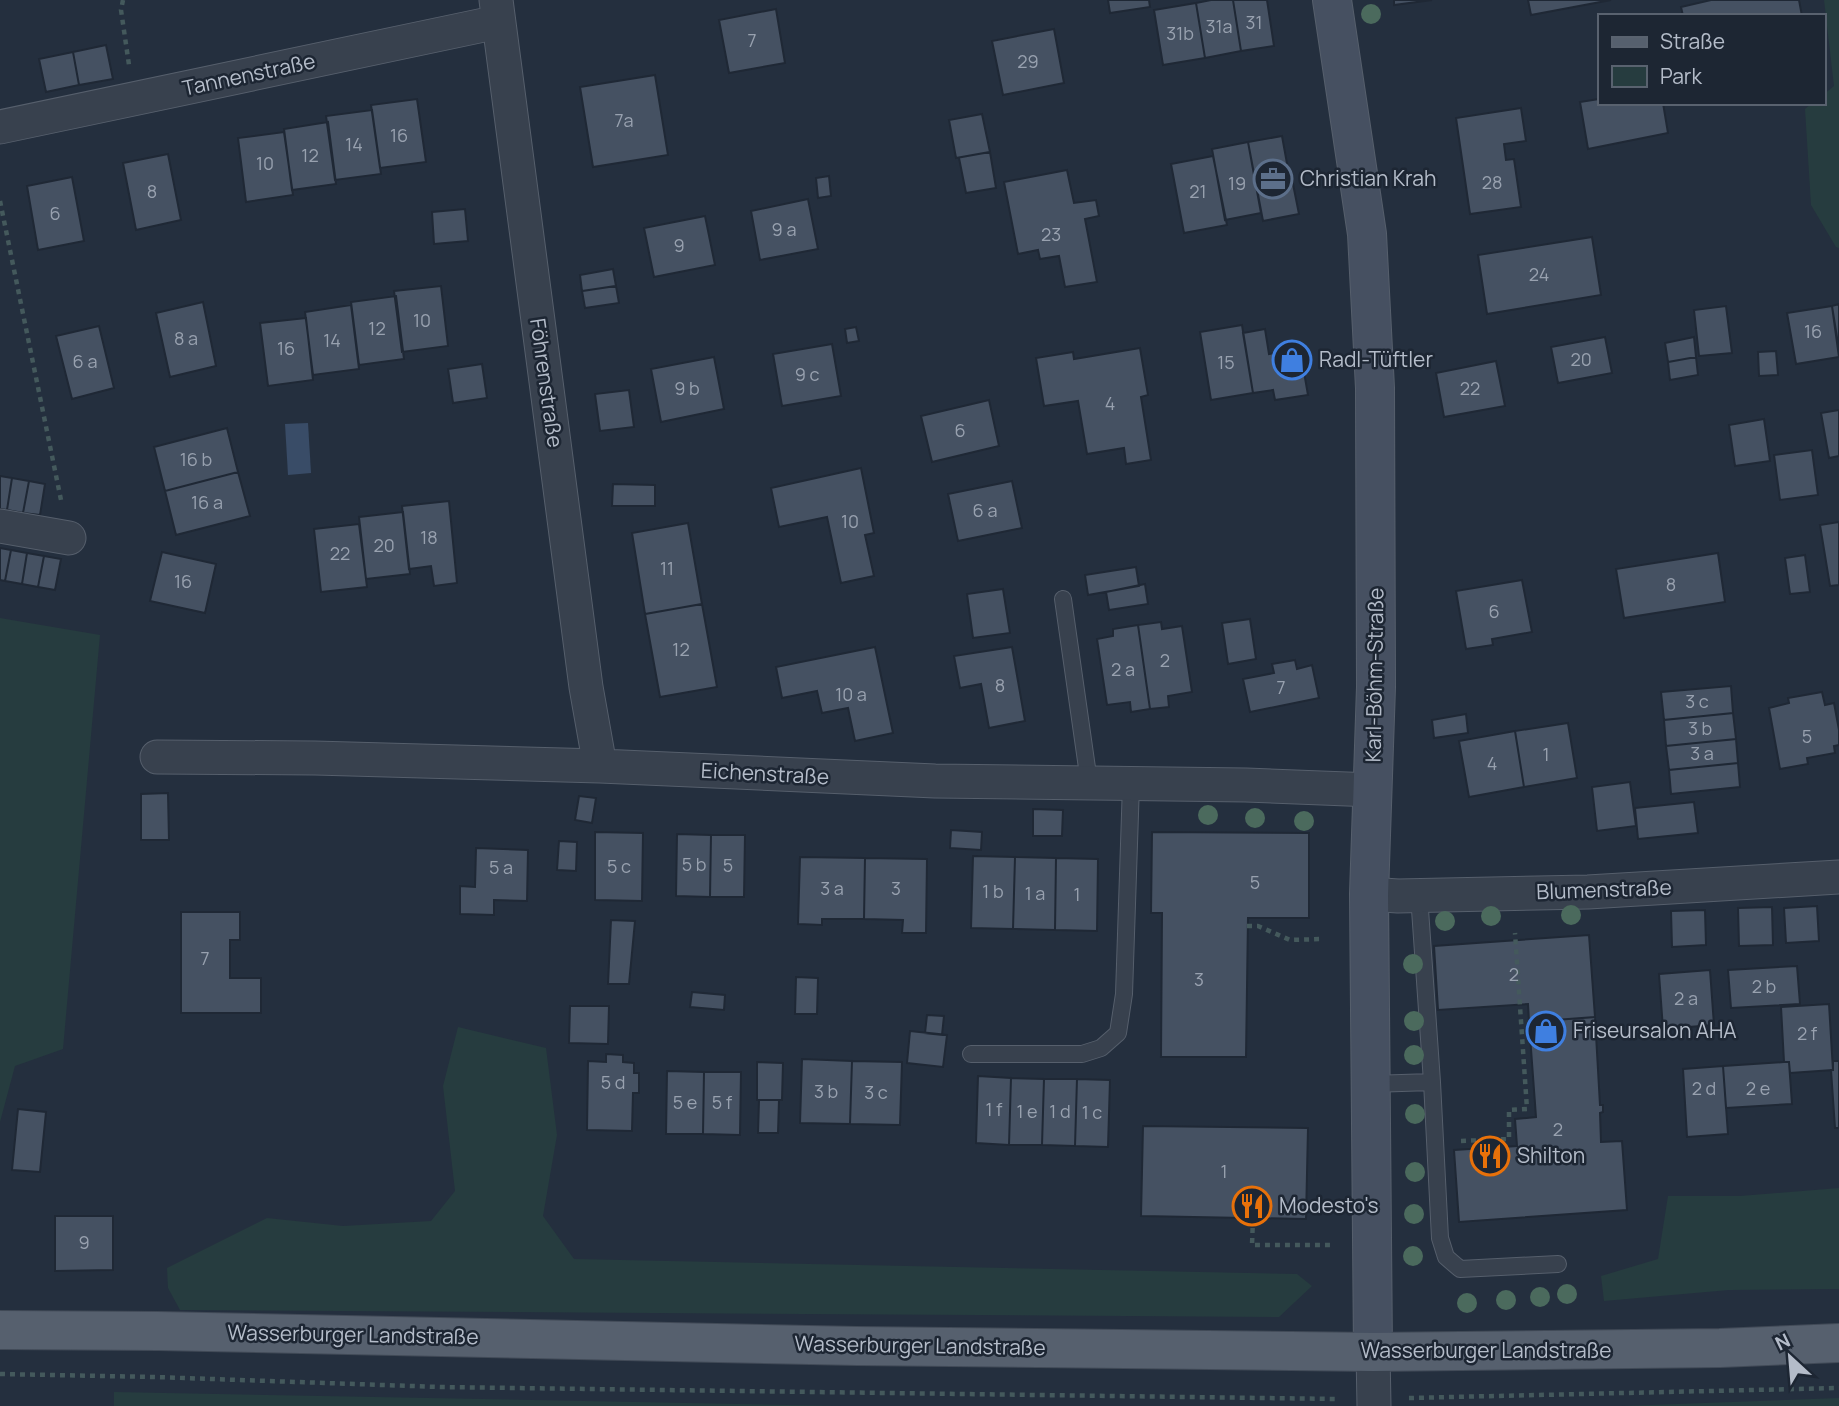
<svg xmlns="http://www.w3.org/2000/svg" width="1839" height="1406" viewBox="0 0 1839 1406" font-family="Manrope,sans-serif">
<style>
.green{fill:#263c3f}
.water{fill:#394c67}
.building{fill:#455162;stroke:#1f2835;stroke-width:2}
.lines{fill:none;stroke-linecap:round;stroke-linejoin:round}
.lane-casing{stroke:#565f6c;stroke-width:18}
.street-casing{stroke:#565f6c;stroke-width:35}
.secondary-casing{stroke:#565f6c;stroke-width:40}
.primary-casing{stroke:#414a57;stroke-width:40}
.path{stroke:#44595c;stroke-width:4.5;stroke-dasharray:5 5;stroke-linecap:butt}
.lane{stroke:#38414e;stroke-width:16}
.street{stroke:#38414e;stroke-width:33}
.secondary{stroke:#465061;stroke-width:38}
.primary{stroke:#56606e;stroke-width:38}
.tree{fill:#4b6a5d}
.labels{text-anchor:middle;stroke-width:5;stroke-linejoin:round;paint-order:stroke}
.number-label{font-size:18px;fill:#98a1af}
.street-label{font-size:21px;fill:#b4bcc9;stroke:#1d2633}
.poi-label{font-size:21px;fill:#b4bcc9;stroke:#1d2633;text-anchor:start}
</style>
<rect width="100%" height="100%" fill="#242f3e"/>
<path class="green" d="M1824 0H1839V248L1836 247 1811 205 1805 109 1812 103H1823V95L1834 86Z
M0 618 100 635 63 1049 15 1066 0 1122Z
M458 1027 546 1048 557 1135 543 1216 574 1259 1297 1274 1312 1286 1279 1317 180 1310 168 1288 167 1268 267 1218 343 1226 431 1221 455 1191 443 1086Z
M1839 1188V1289L1729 1290 1604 1301 1601 1276 1658 1259 1668 1196H1740Z
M114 1392 842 1406H114Z
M1839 1398V1406H1622Z"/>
<path class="water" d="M308 423 311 473 288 475 285 424Z"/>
<path class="building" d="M1108 0H1149L1150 7 1110 13Z
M1211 0H1233L1241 51 1205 58 1196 3Z
M1233 0H1267L1274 46 1241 51Z
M1394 0H1432L1394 5Z
M1528 0H1611L1531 15Z
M1711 0H1799L1802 16H1683L1681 7Z
M1196 3 1205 58 1163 65 1154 10Z
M776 9 785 63 729 73 719 20Z
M1054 29 1064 83 1003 95 992 41Z
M106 45 113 79 79 85 73 52Z
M73 52 79 85 46 92 39 59Z
M655 75 668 155 593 167 580 87Z
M417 99 426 162 380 168 371 105Z
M1599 99V103H1663L1668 133 1588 149 1580 102Z
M1521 108 1526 141 1504 144 1506 160 1514 159 1521 207 1470 214 1456 118Z
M372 110 381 174 335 180 326 116Z
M982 114 990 152 956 158 949 120Z
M328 122 336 184 292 190 284 129Z
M284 132 293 195 246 202 238 138Z
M1282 136 1288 169H1290L1299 214 1263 221 1248 142Z
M1248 142 1261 213 1225 220 1212 149Z
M990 152 996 188 966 193 959 158H956Z
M168 154 181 220 136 230 123 163Z
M1213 156 1227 225 1184 233 1171 164Z
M1067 170 1074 203 1096 200 1099 216 1085 219 1097 282 1065 287 1059 256 1040 259 1038 250 1018 254 1004 182Z
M829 176 831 196 818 198 816 178Z
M72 177 84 241 38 250 27 186Z
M808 199 818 249 760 260 751 211Z
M465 209 468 241 434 244 432 212Z
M705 216 715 265 654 277 644 228Z
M1592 237 1601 295 1487 314 1478 255Z
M613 269 616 286 582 291 580 275Z
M441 286 448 346 402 352 394 291Z
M616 286 619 303 585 308 582 291Z
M396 296 404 359 359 365 351 302Z
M203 302 216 366 170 377 156 313Z
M1839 304V350L1832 306Z
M351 305 359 369 313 375 305 312Z
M1726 306 1732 353 1699 356 1694 310Z
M1832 306 1839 357 1796 364 1787 313Z
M306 318 313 380 268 386 260 323Z
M1242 325 1253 393 1211 400 1200 332Z
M99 326 114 388 72 399 56 336Z
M856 327 859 341 847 343 845 329Z
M1265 329 1269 354 1300 349 1308 395 1275 400 1273 390 1253 393 1243 333Z
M1605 337 1612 373 1558 383 1551 347Z
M1694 337 1696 357 1668 362 1665 343Z
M832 344 841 396 782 406 773 354Z
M1140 348 1148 395 1141 397 1151 460 1126 464 1124 448 1087 454 1078 401 1044 406 1036 358 1073 352 1074 359Z
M1776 351 1778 375 1759 376 1758 352Z
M714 357 724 409 661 422 651 369Z
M1696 357 1698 375 1670 380 1668 362Z
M1496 361 1505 406 1444 417 1436 373Z
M482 364 487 398 453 403 448 369Z
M629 390 634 427 600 431 595 394Z
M989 400 999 446 932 462 921 416Z
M1839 410V456L1829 458 1821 413Z
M1764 419 1770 461 1735 466 1729 425Z
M227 428 238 472 165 491 154 447Z
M1812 450 1818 495 1780 500 1774 455Z
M861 468 874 533 865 535 874 576 841 583 827 517 779 527 771 488Z
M238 472 250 516 176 535 165 491Z
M0 476 12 478 7 510 0 509Z
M12 478 29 481 23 513 7 510Z
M29 481 45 484 40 515 23 513Z
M1012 481 1022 528 958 541 948 494Z
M613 484 655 485V506H612Z
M449 501 457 583 434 586 431 566 409 569 402 506Z
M403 512 410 574 366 579 359 517Z
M1839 522V585L1830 586 1820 525Z
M688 523 702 604 645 614 632 533Z
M359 524 367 587 321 592 314 529Z
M0 548 11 550 5 581 0 580Z
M11 550 27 553 22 584 5 581Z
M162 552 216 564 205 613 150 601Z
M27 553 44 556 38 587 22 584Z
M1718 553 1725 602 1624 618 1616 569Z
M1805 555 1810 592 1790 594 1785 558Z
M44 556 61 559 55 590 38 587Z
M1136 567 1139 586 1088 595 1085 575Z
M1522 580 1532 632 1492 639 1493 645 1466 649 1456 591Z
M1145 584 1148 604 1109 610 1106 592Z
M1003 589 1010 633 973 638 967 594Z
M702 604 717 687 660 697 645 614Z
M1250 619 1256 659 1228 664 1222 623Z
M1161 622 1162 629 1182 626 1192 692 1168 696 1169 707 1150 709 1138 625Z
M1138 625 1150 709 1131 712 1130 702 1107 705 1097 639 1113 636V629Z
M875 647 893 733 855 741 848 708 822 713 817 691 782 698 776 667Z
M1012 647 1025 721 989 728 981 684 960 688 954 656Z
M1295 660 1297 669 1312 665 1319 698 1250 712 1243 679 1274 673 1272 664Z
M1731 686 1733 713 1664 720 1661 692Z
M1822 692 1825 705 1834 703 1839 730V745L1834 746 1835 753 1807 758 1808 764 1780 769 1769 708 1789 703 1788 698Z
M1733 713 1736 739 1666 746 1664 720Z
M1466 714 1468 733 1434 738 1432 720Z
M1568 723 1577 778 1524 787 1515 731Z
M1515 731 1524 787 1469 797 1459 741Z
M1736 739 1738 763 1669 770 1666 746Z
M1738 763 1740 787 1671 794 1669 770Z
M1630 782 1636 826 1597 831 1592 787Z
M168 793 169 840H141V794Z
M579 796 596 798 592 823 575 820Z
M1694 802 1698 833 1638 839 1635 808Z
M1033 809 1063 810 1062 836H1033Z
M951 830 982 832 981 850 950 848Z
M595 832 643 833 642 901 595 900Z
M1152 832 1309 833V918H1248L1246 1057H1161L1162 913H1151Z
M677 834 711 835 710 897 676 896Z
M711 835H745L744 897H710Z
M559 841 577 842 576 871 557 870Z
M476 848 528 850 527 901 494 900V915L460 914V886L475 887Z
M973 856 1015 857 1013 929 971 928Z
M800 857 865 858 864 919H822V925L798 924Z
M1015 857 1056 858 1055 930 1013 929Z
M865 858 927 859 926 933H902L903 920 864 919Z
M1056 858 1098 859 1097 931 1055 930Z
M1817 906 1819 941 1786 943 1784 908Z
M1772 907 1773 945 1739 946 1738 908Z
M1705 910 1706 945 1672 947 1671 911Z
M181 912H240V940H230V978H261V1013H181Z
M611 920 635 921 629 984H608Z
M1589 935 1595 1017 1529 1022 1528 1004 1438 1010 1434 946Z
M1797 966 1800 1004 1731 1008 1728 970Z
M1710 970 1714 1025 1663 1029 1659 974Z
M796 977 818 978 817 1014H795Z
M692 992 725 995 724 1010 690 1007Z
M1829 1004 1833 1070 1790 1073 1789 1062H1784L1781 1007Z
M570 1006H609L608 1044 569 1043Z
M927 1015 944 1016 942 1035 925 1033Z
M1595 1017 1600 1105H1603V1112L1600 1113 1601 1142 1622 1141 1627 1210 1459 1222 1454 1150 1517 1146 1515 1119 1536 1117 1529 1022Z
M910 1031 947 1035 943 1067 907 1063Z
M606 1054 623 1055V1062L634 1063V1073H639V1093H633L632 1131 587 1130 588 1061 606 1062Z
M802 1059 852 1061 850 1124 800 1123Z
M852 1061 902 1062 900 1125 850 1124Z
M1833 1061H1839V1128H1835L1831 1070H1833Z
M757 1062 783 1063 782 1100H757Z
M1784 1062H1789L1792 1104 1726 1108 1723 1066Z
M1723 1066 1728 1134 1687 1137 1683 1069Z
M667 1071 704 1072 703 1134H666Z
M704 1072H741L740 1135 703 1134Z
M978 1076 1011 1078 1009 1145 976 1143Z
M1011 1078 1044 1079 1042 1145H1009Z
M1044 1079H1077L1075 1146 1042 1145Z
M1077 1079 1110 1080 1108 1147 1075 1146Z
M759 1100H779L778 1133H758Z
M18 1109 46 1112 40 1172 12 1170Z
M1143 1126 1308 1128 1306 1219 1141 1216Z
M55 1216H113V1270L55 1271Z"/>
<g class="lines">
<defs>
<path id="lane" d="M1063 599 1089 782
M1419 895 1432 1082 1440 1238 1446 1257 1460 1269 1558 1264
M971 1054H1082L1101 1048 1118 1033 1124 994 1131 784
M1371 1084 1432 1082"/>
<path id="street" d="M496 0 586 687 600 766
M0 127 498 22
M0 526 69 538
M157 757 315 758 600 766 935 781 1246 785 1373 790
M1369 894 1398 896 1588 892 1839 877
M1373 1352 1374 1406"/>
<path id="secondary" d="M1332 0 1367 234 1375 388 1376 687 1369 894 1373 1352"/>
<path id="primary" d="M0 1330 158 1331 857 1346 1373 1352 1720 1348 1839 1343"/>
</defs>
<use href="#lane" class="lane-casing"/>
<use href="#street" class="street-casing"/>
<use href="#secondary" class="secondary-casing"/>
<use href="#primary" class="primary-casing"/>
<path class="path" d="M123 0 121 10 129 65
M0 201 61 500
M1247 926H1258L1290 940 1321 939
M1461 1141 1509 1139V1110L1527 1109 1515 933
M1253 1218 1252 1245H1330
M0 1374 155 1377 440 1387 1338 1399
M1409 1398 1839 1388"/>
<use href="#lane" class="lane"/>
<use href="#street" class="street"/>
<use href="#secondary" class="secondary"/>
<use href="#primary" class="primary"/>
</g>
<g class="tree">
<circle cx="1371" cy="14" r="10"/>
<circle cx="1208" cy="815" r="10"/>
<circle cx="1255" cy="818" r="10"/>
<circle cx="1304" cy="821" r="10"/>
<circle cx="1571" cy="915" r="10"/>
<circle cx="1491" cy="916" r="10"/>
<circle cx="1445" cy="921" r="10"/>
<circle cx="1413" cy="964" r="10"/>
<circle cx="1414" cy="1021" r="10"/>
<circle cx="1414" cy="1055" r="10"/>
<circle cx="1415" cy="1114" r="10"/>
<circle cx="1415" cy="1172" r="10"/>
<circle cx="1414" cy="1214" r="10"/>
<circle cx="1413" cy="1256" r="10"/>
<circle cx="1567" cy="1294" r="10"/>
<circle cx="1540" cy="1297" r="10"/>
<circle cx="1506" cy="1300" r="10"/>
<circle cx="1467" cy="1303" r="10"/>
</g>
<defs>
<symbol id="office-ring" viewBox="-11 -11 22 22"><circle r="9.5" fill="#1d2633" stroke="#5c6f8a" stroke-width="1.5"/><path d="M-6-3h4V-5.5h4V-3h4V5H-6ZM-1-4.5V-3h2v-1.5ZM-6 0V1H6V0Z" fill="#5c6f8a"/></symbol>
<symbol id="shop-ring" viewBox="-11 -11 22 22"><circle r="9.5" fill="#1d2633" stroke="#3f7fe0" stroke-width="1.5"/><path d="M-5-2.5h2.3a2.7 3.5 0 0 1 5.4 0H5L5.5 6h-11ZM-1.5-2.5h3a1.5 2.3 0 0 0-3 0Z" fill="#3f7fe0"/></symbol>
<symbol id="restaurant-ring" viewBox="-11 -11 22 22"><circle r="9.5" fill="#1d2633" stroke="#e8710a" stroke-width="1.5"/><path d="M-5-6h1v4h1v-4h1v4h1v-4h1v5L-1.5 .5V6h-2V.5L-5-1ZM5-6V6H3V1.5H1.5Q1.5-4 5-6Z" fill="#e8710a"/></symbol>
</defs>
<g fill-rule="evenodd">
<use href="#office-ring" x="1251" y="157" width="44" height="44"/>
<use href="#shop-ring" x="1270" y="338" width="44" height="44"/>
<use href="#shop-ring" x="1524" y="1009" width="44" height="44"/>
<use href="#restaurant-ring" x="1468" y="1134" width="44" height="44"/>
<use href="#restaurant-ring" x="1230" y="1184" width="44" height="44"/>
</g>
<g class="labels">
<g class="number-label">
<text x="1254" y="29">31</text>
<text x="1219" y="33">31a</text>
<text x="1180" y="40">31b</text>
<text x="752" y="47">7</text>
<text x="1028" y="68">29</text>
<text x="624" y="127">7a</text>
<text x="399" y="142">16</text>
<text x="354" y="151">14</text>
<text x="310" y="162">12</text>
<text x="265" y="170">10</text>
<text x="1492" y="189">28</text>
<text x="1237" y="190">19</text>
<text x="152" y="198">8</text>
<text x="1198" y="198">21</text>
<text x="55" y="220">6</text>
<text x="784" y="236">9 a</text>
<text x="1051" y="241">23</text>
<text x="679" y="252">9</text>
<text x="1539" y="281">24</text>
<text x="422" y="327">10</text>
<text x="377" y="335">12</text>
<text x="1813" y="338">16</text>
<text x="186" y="345">8 a</text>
<text x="332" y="347">14</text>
<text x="286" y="355">16</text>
<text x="1581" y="366">20</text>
<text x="85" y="368">6 a</text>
<text x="1226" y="369">15</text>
<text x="807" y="381">9 c</text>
<text x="687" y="395">9 b</text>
<text x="1470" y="395">22</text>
<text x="1110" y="410">4</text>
<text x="960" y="437">6</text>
<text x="196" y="466">16 b</text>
<text x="207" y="509">16 a</text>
<text x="985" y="517">6 a</text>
<text x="850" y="528">10</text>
<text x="429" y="544">18</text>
<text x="384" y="552">20</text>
<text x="340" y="560">22</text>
<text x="667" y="575">11</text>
<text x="183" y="588">16</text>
<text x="1671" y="591">8</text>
<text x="1494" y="618">6</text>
<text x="681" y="656">12</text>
<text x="1165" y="667">2</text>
<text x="1123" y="676">2 a</text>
<text x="1000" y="692">8</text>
<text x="1281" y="694">7</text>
<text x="851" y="701">10 a</text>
<text x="1697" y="708">3 c</text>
<text x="1700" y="735">3 b</text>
<text x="1807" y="743">5</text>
<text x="1702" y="760">3 a</text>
<text x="1546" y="761">1</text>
<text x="1492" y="770">4</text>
<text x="694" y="871">5 b</text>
<text x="728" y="872">5</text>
<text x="619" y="873">5 c</text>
<text x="501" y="874">5 a</text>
<text x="1255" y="889">5</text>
<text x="832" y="895">3 a</text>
<text x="896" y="895">3</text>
<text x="993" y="898">1 b</text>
<text x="1035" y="900">1 a</text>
<text x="1077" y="901">1</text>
<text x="205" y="965">7</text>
<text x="1514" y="981">2</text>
<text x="1199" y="986">3</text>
<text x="1764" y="993">2 b</text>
<text x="1686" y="1005">2 a</text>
<text x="1807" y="1040">2 f</text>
<text x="613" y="1089">5 d</text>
<text x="1704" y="1095">2 d</text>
<text x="1758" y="1095">2 e</text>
<text x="826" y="1098">3 b</text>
<text x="876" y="1099">3 c</text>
<text x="685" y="1109">5 e</text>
<text x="722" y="1109">5 f</text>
<text x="994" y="1116">1 f</text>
<text x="1027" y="1118">1 e</text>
<text x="1060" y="1118">1 d</text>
<text x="1092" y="1119">1 c</text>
<text x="1558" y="1136">2</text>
<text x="1224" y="1178">1</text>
<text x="84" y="1249">9</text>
</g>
<g class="street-label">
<text transform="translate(249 75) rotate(-12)" y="7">Tannenstraße</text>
<text transform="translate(546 383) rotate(82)" y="7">Föhrenstraße</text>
<text transform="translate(1375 675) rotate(-89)" y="7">Karl-Böhm-Straße</text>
<text transform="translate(765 774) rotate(3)" y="7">Eichenstraße</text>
<text transform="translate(1604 890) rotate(-2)" y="7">Blumenstraße</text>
<text transform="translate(353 1335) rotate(1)" y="7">Wasserburger Landstraße</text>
<text transform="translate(920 1346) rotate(1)" y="7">Wasserburger Landstraße</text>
<text x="1486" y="1358">Wasserburger Landstraße</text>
</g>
<g class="poi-label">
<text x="1300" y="186">Christian Krah</text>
<text x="1319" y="367">Radl-Tüftler</text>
<text x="1573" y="1038">Friseursalon AHA</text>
<text x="1517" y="1163">Shilton</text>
<text x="1279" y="1213">Modesto's</text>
</g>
</g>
<rect x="1598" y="14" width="228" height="91" fill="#1d2633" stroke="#59626f" stroke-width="2"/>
<rect x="1612" y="37" width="35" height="10" fill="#56606e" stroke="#59626f" stroke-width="2"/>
<text x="1660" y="49" font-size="21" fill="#b4bcc9">Straße</text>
<rect x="1612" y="66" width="35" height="21" fill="#263c3f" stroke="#59626f" stroke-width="2"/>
<text x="1660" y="84" font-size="21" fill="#b4bcc9">Park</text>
<g transform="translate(1790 1357) rotate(334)" stroke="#1d2633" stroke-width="5" paint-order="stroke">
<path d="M0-5L12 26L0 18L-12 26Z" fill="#b4bcc9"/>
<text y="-10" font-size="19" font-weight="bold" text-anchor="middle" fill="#b4bcc9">N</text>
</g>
</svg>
